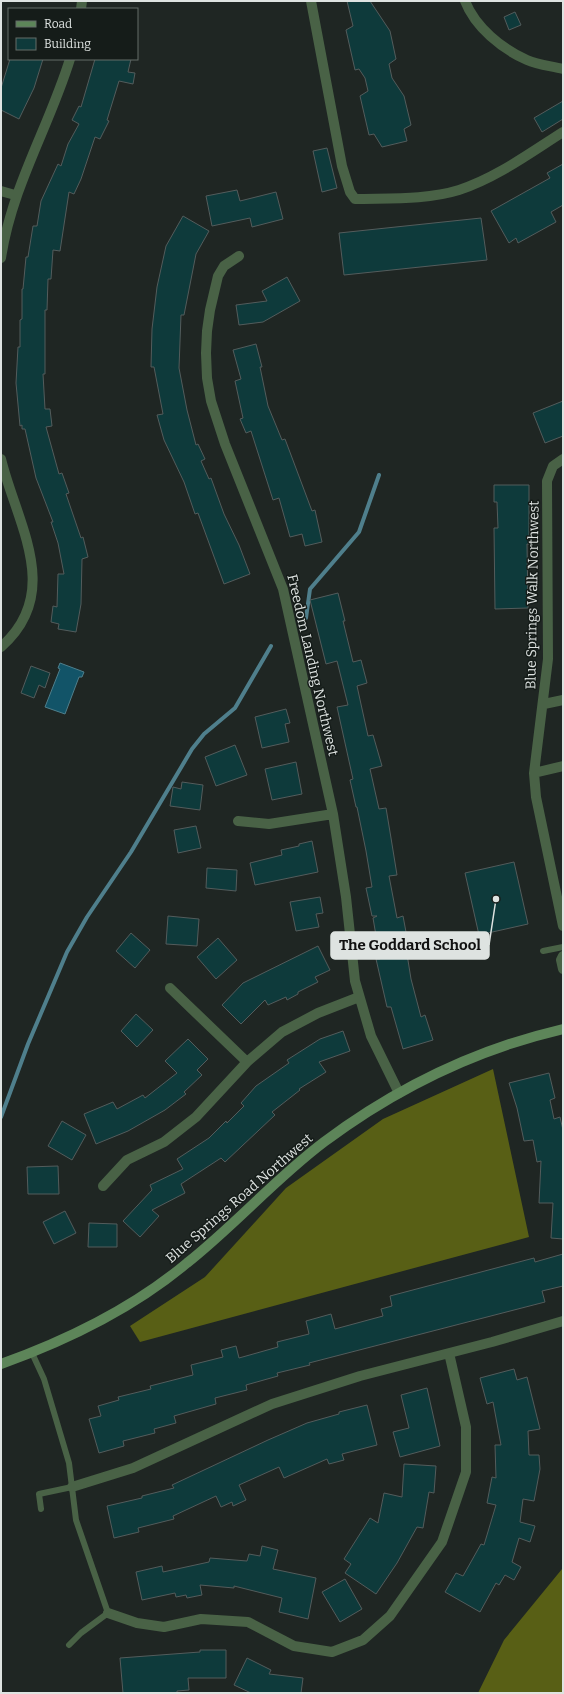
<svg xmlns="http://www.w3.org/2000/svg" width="564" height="1694" viewBox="0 0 564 1694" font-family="Bitter,serif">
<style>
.forest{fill:#585f15}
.water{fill:#125468;stroke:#4f7f8c}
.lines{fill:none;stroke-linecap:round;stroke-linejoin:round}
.stream{stroke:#4f7f8c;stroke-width:4}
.building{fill:#0e3a3b;stroke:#535c5c}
.lane{stroke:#496246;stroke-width:6}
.street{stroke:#496246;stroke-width:10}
.secondary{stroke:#5d8559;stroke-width:10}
.labels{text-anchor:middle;stroke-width:3;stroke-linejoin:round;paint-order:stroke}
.street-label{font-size:14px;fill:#dee3e1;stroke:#151c19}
.leader{fill:none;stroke:#dee3e1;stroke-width:1.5}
.callout-dot{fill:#dee3e1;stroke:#151c19;stroke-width:1.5}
.callout{fill:#dee3e1;stroke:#dee3e1;stroke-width:1.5}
.callout-label{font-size:15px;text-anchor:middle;font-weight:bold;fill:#111}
</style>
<rect width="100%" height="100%" fill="#1f2623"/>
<path class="forest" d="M493 1069 529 1237 140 1342 130 1326 205 1277 286 1188 383 1119Z
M563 1520V1693H478L504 1640 562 1569Z"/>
<path class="water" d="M60 663 84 672 82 677H79L65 714 45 707 60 669 58 668Z"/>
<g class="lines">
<path class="stream" d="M306 618 310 589 359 532 379 475
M1 1117 28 1044 67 952 87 917 131 852 192 749 204 734 235 708 271 646"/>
</g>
<path class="building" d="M347 1H370L390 31 396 59 389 64 392 78 404 96 411 125 404 129 407 141 382 147 374 134 369 135 360 96 368 91 365 78 359 69 355 70 346 30 353 26Z
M515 12 521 25 509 30 504 17Z
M10 59H43L34 88 19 119 1 110V88Z
M95 59H131L128 72 135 73 133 84 119 81 107 120 109 121 100 139 95 137 81 179 74 194 69 192 60 251 53 250 51 279H48L47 310H45V374H43L45 409H50L52 426 46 427 59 474 62 473 69 493 66 494 81 538 83 537 88 557 82 559 81 604 76 632 58 629 59 624 51 622 53 606 57 607 58 574H64L58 543 51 522H53L36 478 25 429H22V425L20 426 16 383 18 347H20V320L22 319V289H23L26 257H28L33 226H37L41 201 58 164 61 166 68 144 79 124 72 120 79 106 81 107Z
M563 101V119L542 132 534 118Z
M327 148 337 188 322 192 313 151Z
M563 164V205L551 212 556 222 518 243 516 238 509 243 491 211 550 178 547 173Z
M237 190 240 201 276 192 283 219 252 227 250 218 212 226 206 196Z
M183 216 209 231 196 254 184 315H181L179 368 187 410 196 445 198 444 205 459 201 461 209 479 211 478 224 514 239 545 250 574 224 584 198 513 195 514 184 482 164 440 157 415 163 414 154 367H151L152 329 157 287 166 246Z
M481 218 487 260 344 275 339 233Z
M287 277 300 301 263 322 239 325 236 305 267 301 262 291Z
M256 344 262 367H260L268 406 282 440 285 439 312 511 315 510 322 542 305 546 302 534 290 537 279 498 273 500 251 431 246 433 240 419 243 418 235 381 241 379 233 350Z
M563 401V436L545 443 533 413Z
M494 485H529V544H527L528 608 495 609 494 528H498L497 502H494Z
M338 593 345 621H343L353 662 361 660 367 683 357 686 368 736 373 735 382 766 370 769 379 809 386 808 391 838 397 875 389 876 397 918 403 916 409 948H406L411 979 421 1017 425 1015 433 1040 403 1049 391 1007H387L376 959H380L373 918 377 916H372L366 888 372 887 366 851 357 807H356L350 780 353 779 337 707 348 705 337 661 326 664 310 600Z
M31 666 50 673 45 688 39 685 34 698 21 693Z
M286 709 290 723 285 724 289 742 262 748 255 717Z
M235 745 247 775 216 786 205 757Z
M296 762 302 794 272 800 265 769Z
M182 782 203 785 200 810 170 806 173 787 181 789Z
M196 826 201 848 178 853 174 830Z
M312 841 318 872 255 885 250 863 282 855 281 850 299 846V844Z
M514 862 528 924 479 935 465 873Z
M207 868 237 870 236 891 206 888Z
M320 897 323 913 316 914 319 927 296 931 290 902Z
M168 916 199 919 197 946 166 944Z
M131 933 150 950 135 968 116 951Z
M218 938 237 960 216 979 197 957Z
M318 946 330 970 315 977 318 982 298 992V994L287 1000 286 997 268 1005 265 1000 241 1024 222 1005 243 983Z
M136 1014 153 1030 137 1047 121 1031Z
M343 1031 350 1051 319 1062 326 1072 299 1089 300 1090 272 1112 275 1115 225 1162 221 1158 181 1184 185 1193 152 1210 159 1216 140 1237 123 1221 152 1190 150 1185 183 1169 177 1159 209 1138 226 1121 227 1123 244 1106 241 1103 256 1086 289 1063 287 1060 320 1039Z
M188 1039 208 1059 197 1070 202 1075 184 1092 186 1094 165 1110 128 1131 96 1144 84 1114 113 1102 117 1109 143 1095 145 1098 177 1073 165 1061Z
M549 1073 555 1098 550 1100 554 1119 560 1117 563 1130V1239L551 1238 553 1203H539L541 1161 537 1162 533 1140 524 1141 517 1108 509 1083Z
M62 1121 86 1135 72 1160 48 1146Z
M58 1166 59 1194H28L27 1167Z
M65 1211 76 1233 54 1244 43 1222Z
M89 1223 117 1224V1247H88Z
M563 1254V1286L542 1291 545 1302 309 1363 310 1365 277 1373 278 1376 246 1385 247 1390 215 1398 216 1404 174 1416 176 1423 154 1429 155 1433 123 1441 124 1446 99 1453 89 1419 101 1416 98 1406 119 1400 118 1397 151 1389 150 1386 193 1375 191 1365 223 1357 221 1350 236 1346 239 1358 278 1347 277 1342 309 1334 306 1321 331 1314 335 1329 383 1316 381 1309 392 1306 390 1296 534 1258 535 1262Z
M514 1369 517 1380 527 1377 540 1429 528 1431 529 1455H539L540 1469 534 1501 523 1499 520 1522 535 1526 530 1542 519 1538 512 1562 521 1567 514 1580 505 1575 499 1585 496 1583 480 1612 445 1592 456 1573 463 1576 481 1544 484 1545 496 1505 487 1503 492 1477 496 1478 495 1445H501L493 1402 487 1404 480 1378Z
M427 1388 440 1446 400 1457 393 1432 409 1428 401 1395Z
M367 1405 377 1445 342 1454 344 1460 329 1464 327 1459 284 1478 279 1467 239 1485 246 1500 233 1506 232 1502 221 1507 216 1496 173 1516 174 1519 138 1528 139 1532 114 1538 107 1506 142 1498V1496L174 1488 172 1485 268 1440 307 1423 339 1414V1412Z
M404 1464 436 1466 434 1493 429 1492 423 1528 417 1527 397 1563 376 1594 345 1573 351 1564 344 1559 370 1518 378 1523 384 1493 402 1497Z
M262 1546 278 1550 273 1569 316 1578 308 1619 279 1612 282 1598 234 1586V1588L200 1585 202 1595 187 1598 186 1595 176 1597 175 1593 142 1600 136 1572 162 1566 163 1572 209 1562 210 1558 247 1561 249 1554 260 1556Z
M345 1579 362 1609 340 1622 322 1592Z
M200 1650H226V1678H188L189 1690 177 1691V1693H123L120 1658 200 1652Z
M247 1658 271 1670 269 1674 303 1678 301 1693H251L234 1685Z"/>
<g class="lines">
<path class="lane" d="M543 951 563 947
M32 1353 44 1379 69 1463 76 1520 108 1613 81 1633 69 1645
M41 1509 39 1494 72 1487"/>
<path class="street" d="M311 1 342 166 350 192 355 199C389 198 427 200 459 190 496 178 530 153 563 132
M465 1C475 27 502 49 527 60 538 65 551 66 563 69
M81 9 82 1
M1 191 15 195
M239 256 224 266 218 276 210 310 207 331 206 353 207 378 211 401 225 444 283 589 333 814 346 897 355 981 371 1036 399 1093
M1 258C12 186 49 127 70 59
M1 459C16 522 64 592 1 647
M563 459 553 466 547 481 548 659 534 773 536 797 563 926
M544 704 563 700
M534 773 563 766
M238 821 269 824 333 814
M563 956 561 960 563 969
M170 988 247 1062
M103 1186 127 1160 164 1142 196 1117 247 1062 282 1032 318 1013 359 997
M72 1487 133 1468 272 1404 360 1376 492 1342 563 1321
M108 1613 137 1623 164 1627 201 1619 248 1622 294 1646 332 1652 363 1640 390 1616 442 1542 466 1472V1427L449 1353"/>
<path class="secondary" d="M1 1364C68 1340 132 1309 187 1263 235 1225 275 1179 324 1142 395 1089 477 1049 563 1029"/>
</g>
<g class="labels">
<g class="street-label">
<text transform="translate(532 595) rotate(-89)" y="5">Blue Springs Walk Northwest</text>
<text transform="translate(313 665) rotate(77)" y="5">Freedom Landing Northwest</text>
<text transform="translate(239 1198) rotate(-41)" y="5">Blue Springs Road Northwest</text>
</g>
</g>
<path class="leader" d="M496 899L489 945"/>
<circle class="callout-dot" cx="496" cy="899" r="4"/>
<rect class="callout" x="331" y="932" width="158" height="27" rx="4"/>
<g class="callout-label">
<text x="410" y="950">The Goddard School</text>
</g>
<rect width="564" height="1694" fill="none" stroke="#dee3e1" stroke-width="4"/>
<rect x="8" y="8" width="130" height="52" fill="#151c19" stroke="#656c69"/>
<rect x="16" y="21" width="20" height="6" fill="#5d8559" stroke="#656c69"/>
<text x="44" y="28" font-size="12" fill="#dee3e1">Road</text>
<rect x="16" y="38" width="20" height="12" fill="#0e3a3b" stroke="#656c69"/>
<text x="44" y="48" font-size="12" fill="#dee3e1">Building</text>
</svg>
